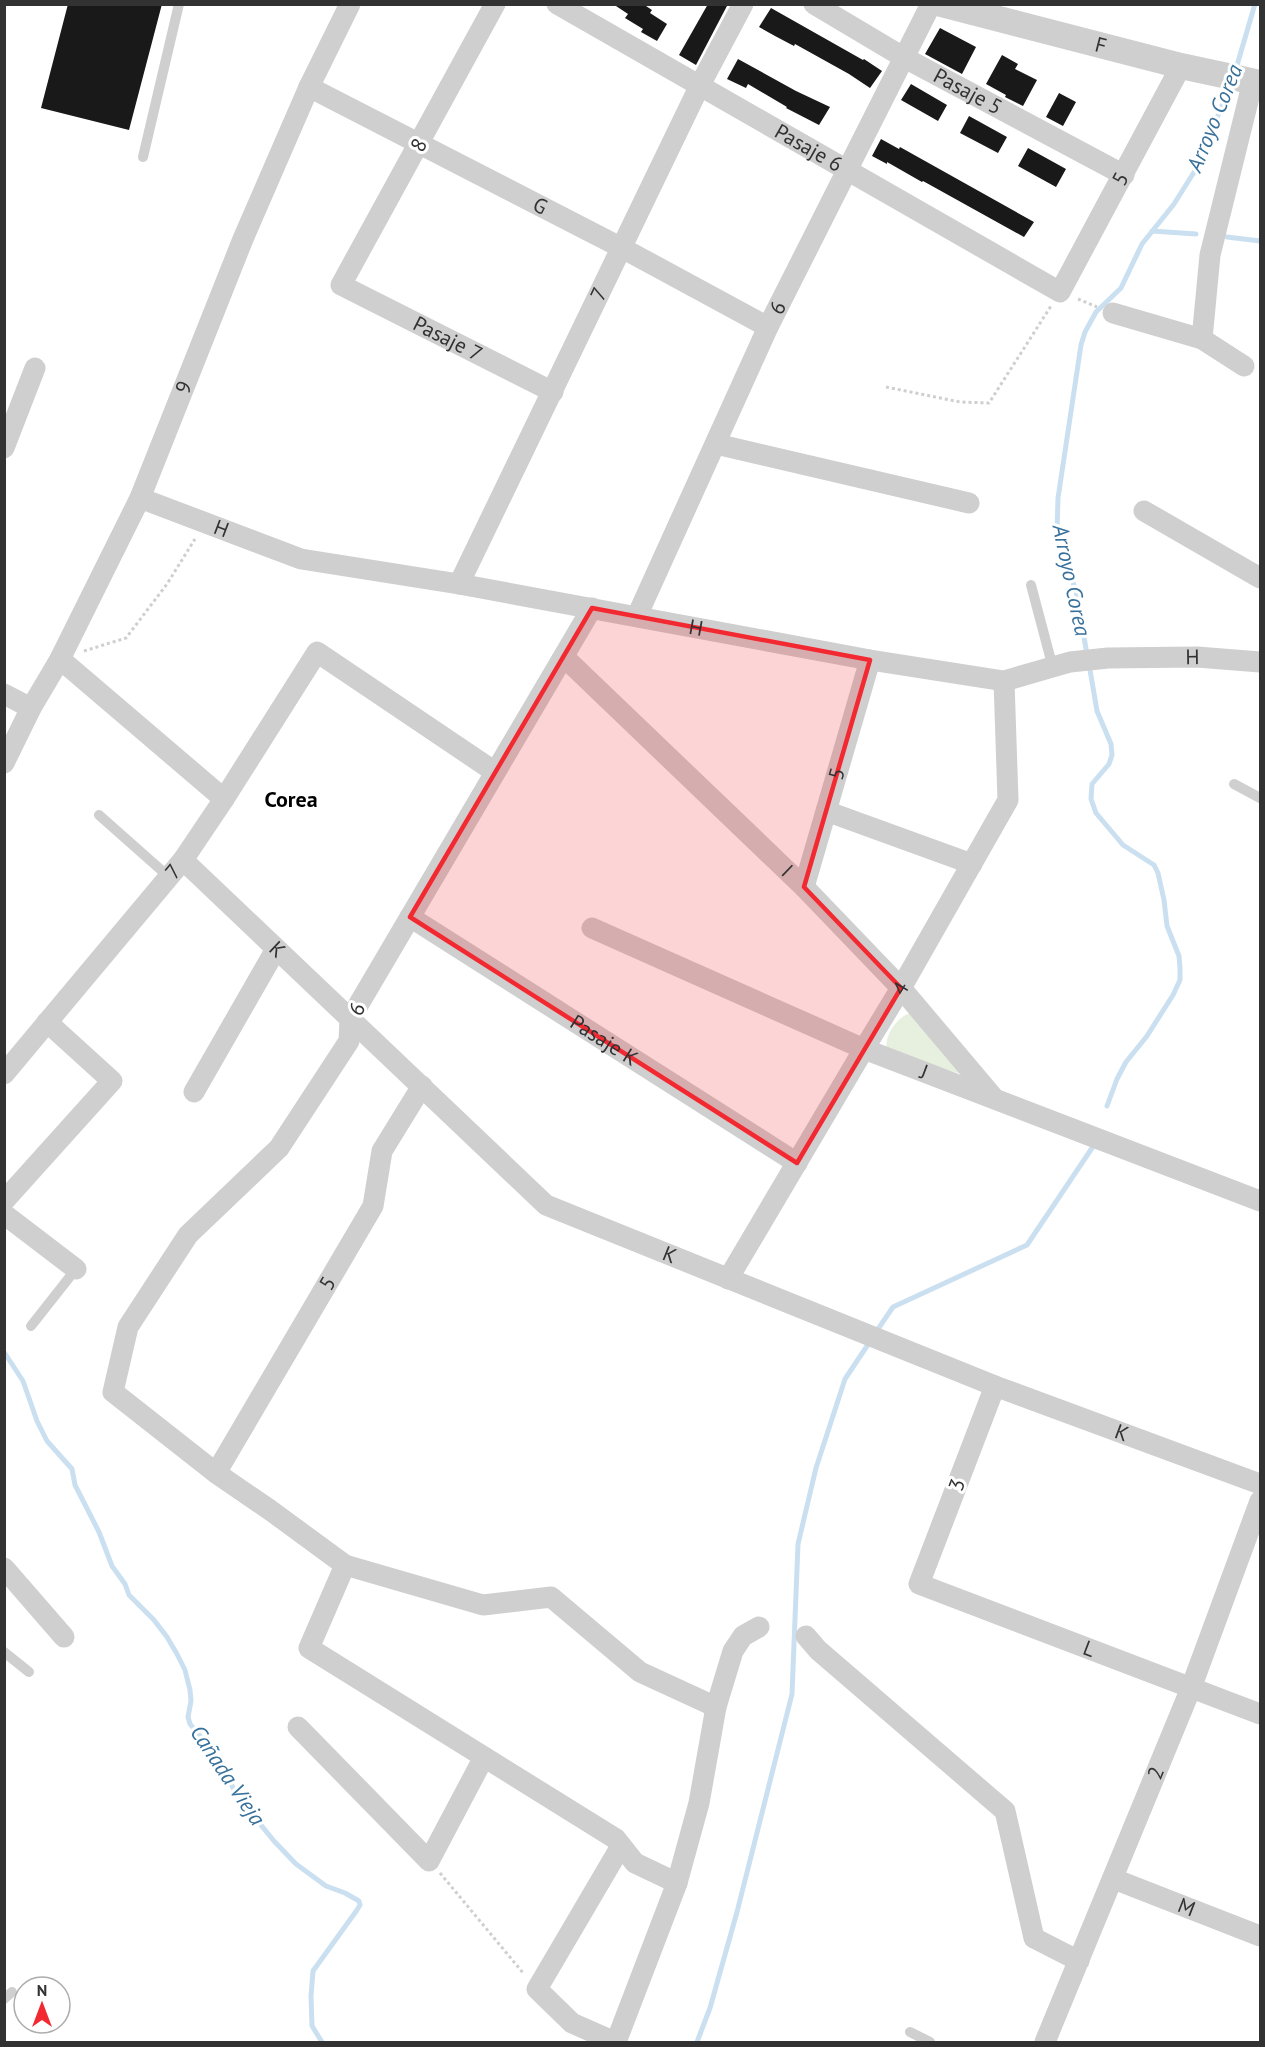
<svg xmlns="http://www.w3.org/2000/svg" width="1265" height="2047" viewBox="0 0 1265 2047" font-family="'PT Sans',sans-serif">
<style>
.green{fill:#e7efdf}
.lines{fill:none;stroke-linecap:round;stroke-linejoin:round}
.stream{stroke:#cae0f0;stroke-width:5}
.building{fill:#191919}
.path{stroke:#cfcfcf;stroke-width:3;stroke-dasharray:3 3;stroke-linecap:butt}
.service{stroke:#cfcfcf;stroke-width:10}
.minor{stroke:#cfcfcf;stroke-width:21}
.tertiary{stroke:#cfcfcf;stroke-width:26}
.marked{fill:#f32931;fill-opacity:0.2;stroke:#f32931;stroke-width:4.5;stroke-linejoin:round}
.labels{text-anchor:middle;stroke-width:6;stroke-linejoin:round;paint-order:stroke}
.street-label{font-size:21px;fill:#323232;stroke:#fff}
.water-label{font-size:22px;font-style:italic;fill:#38719b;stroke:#fff}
.neighbourhood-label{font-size:22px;font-weight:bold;fill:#000;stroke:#fff}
</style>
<rect width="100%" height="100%" fill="#fff"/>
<path class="green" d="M911 1013 964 1075 887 1051C883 1037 897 1016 911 1013Z"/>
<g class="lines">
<path class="stream" d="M1235 72 1255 4
M1152 231 1196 234
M1227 237 1260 241
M1087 655 1077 595 1057 533 1058 498 1081 345 1085 332 1096 312 1121 288 1142 244 1174 204 1196 169 1231 84
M1089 664 1097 711 1111 744 1112 755 1109 764 1092 784 1091 799 1096 813 1123 845 1154 865 1158 873 1164 900 1167 926 1179 956 1180 968V980L1173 995 1147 1036 1126 1062 1117 1079 1107 1106
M876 1332 893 1307 1027 1245 1092 1148
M4 1352 23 1381 37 1421 47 1441 72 1469 75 1485 99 1532 112 1566 125 1584 129 1595 154 1620 167 1637 177 1654 185 1670 190 1690 191 1701 188 1717 190 1724 213 1751 238 1797 274 1841 296 1864 326 1886 345 1893 359 1901 360 1905 357 1910 313 1971 311 1996 312 2026 322 2042
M697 2042 710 2008 737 1912 792 1694 798 1544 816 1468 845 1379 871 1340"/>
</g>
<path class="building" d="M68 4H162L129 130 41 108Z
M613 4H643L652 10 650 13 667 24 657 41 641 32 643 29 625 18 628 14Z
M708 4H728L696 65 679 55Z
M771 8 863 60 864 59 882 71 870 88 849 74 795 44 794 46 775 36 759 27Z
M940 28 976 47 962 74 925 54Z
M1002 55 1018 64 1015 69 1037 80 1023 106 1005 97 1006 95 986 84Z
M738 59 796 91 830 107 819 125 786 108 787 107 748 84 746 88 727 79Z
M911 84 947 105 938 121 901 100Z
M1059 93 1076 102 1063 126 1046 117Z
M969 116 1007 137 998 153 960 133Z
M881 139 899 149 900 147 1034 222 1024 237 923 181 922 182 887 162V164L872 156Z
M1028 148 1066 169 1056 187 1018 166Z"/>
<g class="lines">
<path class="path" d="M1078 299 1097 307
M886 387 960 402 989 403 1051 306
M84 651 126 638 167 584 195 539
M440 1873 524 1974"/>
<path class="service" d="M143 157 179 4
M1031 585 1053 668
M1234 784 1260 798
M99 815 169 877
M31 1326 76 1269
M4 1652 29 1672
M4 1999 12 1992
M910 2032 930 2042"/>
<g class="minor">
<path id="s1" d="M495 4 341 285 553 392"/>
<path id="s2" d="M557 4 1060 292 1181 66"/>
<path id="s3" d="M814 4 903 57 1124 175"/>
<path id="s4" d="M309 87 622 248 768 327"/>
<path d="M1113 313 1202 339 1244 366"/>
<path d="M1202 339 1210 255 1253 81"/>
<path d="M716 444 969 503"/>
<path d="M4 448 35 368"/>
<path id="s5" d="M140 498 301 559 459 584 870 660 1004 681 1070 662 1108 658 1197 657 1260 662"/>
<path d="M1144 511 1260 578"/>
<path id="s6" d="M459 584 700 85 743 4"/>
<path d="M592 608 350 1019 349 1041 279 1148 188 1235 128 1327 113 1392 216 1473 270 1510 345 1565 483 1605 551 1597 640 1672 716 1707 733 1651 743 1636 759 1627"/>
<path id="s7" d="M637 616 768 327 931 4"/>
<path id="s8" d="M564 657 804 887 901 988 993 1097"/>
<path d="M60 659 224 799"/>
<path d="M4 694 31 708"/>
<path id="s9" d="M4 763 31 708 60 659 140 498 243 239 309 87 350 4"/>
<path d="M826 811 972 864"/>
<path id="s10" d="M183 860 546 1205 995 1386 1260 1484"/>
<path id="s11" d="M804 887 870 660"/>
<path id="s12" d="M410 917 797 1163"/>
<path id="s13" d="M592 928 864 1049 1260 1201"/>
<path id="s14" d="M4 1074 183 860 224 799 317 652 495 772"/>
<path d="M194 1092 276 949"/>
<path d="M4 1201 112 1081 47 1022"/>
<path d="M4 1214 76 1269"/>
<path id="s15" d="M728 1279 864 1049 901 988 1008 800 1004 681"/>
<path id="s16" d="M995 1386 919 1584 1260 1714"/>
<path id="s17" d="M216 1473 373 1206 382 1151 422 1086"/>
<path d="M345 1565 309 1648 616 1839 635 1863 677 1883"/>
<path d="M4 1568 64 1637"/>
<path d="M806 1636 818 1650 1005 1811 1034 1938 1079 1961"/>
<path d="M298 1727 429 1861 484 1757"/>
<path id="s18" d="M1114 1879 1260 1936"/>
<path d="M615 2042 572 2023 537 1989 621 1846"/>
<path d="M616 2042 677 1883 699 1803 716 1707"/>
<path id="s19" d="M1045 2042 1191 1688 1260 1501"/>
</g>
<path class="tertiary" id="s20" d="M941 4 1181 66 1260 83"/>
</g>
<path class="marked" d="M592 608 870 660 804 887 901 988 797 1163 410 917Z"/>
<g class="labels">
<g class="street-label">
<text dy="7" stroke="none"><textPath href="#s20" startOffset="165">F</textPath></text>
<text dy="7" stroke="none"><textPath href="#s3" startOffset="177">Pasaje 5</textPath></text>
<text transform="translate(419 145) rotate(-61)" y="7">8</text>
<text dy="7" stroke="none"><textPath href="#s2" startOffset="290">Pasaje 6</textPath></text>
<text dy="7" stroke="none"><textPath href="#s2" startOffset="708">5</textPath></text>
<text dy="7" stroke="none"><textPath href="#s4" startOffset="260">G</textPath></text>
<text dy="7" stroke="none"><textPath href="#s6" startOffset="322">7</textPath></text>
<text dy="7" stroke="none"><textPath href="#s7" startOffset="339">6</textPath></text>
<text dy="7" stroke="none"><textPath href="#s1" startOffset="440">Pasaje 7</textPath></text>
<text dy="7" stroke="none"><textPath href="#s9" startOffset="417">9</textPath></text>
<text dy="7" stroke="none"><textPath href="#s5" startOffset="87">H</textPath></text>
<text dy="7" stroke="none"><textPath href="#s5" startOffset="573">H</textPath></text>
<text dy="7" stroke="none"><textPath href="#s5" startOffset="1077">H</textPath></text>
<text dy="7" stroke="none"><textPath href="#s11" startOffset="118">5</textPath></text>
<text dy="7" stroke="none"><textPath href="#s8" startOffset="309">I</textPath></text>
<text dy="7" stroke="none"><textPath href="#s14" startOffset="264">7</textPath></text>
<text dy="7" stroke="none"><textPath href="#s10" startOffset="130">K</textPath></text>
<text dy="7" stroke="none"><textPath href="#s15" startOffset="338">4</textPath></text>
<text transform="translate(357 1009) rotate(-63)" y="7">6</text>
<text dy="7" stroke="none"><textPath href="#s12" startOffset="230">Pasaje K</textPath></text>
<text dy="7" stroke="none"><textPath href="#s13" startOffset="362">J</textPath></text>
<text dy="7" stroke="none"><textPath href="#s10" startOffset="634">K</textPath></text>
<text dy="7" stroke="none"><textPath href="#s17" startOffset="220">5</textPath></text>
<text dy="7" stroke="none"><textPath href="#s10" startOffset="1120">K</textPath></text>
<text transform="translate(957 1485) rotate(-69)" y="7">3</text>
<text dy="7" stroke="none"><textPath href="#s16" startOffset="394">L</textPath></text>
<text dy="7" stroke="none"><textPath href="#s19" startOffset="291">2</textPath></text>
<text dy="7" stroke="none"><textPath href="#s18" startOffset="78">M</textPath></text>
</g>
<g class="water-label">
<text transform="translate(1214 118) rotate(-68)" y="8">Arroyo Corea</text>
<text transform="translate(1072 580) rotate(78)" y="8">Arroyo Corea</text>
<text transform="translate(228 1775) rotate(56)" y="8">Cañada Vieja</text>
</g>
<g class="neighbourhood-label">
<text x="291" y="807">Corea</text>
</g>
</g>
<rect width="1265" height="2047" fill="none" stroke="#323232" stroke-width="12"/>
<g transform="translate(42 2005)"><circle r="28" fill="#ffffff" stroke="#adadad" stroke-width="1.5"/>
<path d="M0-4.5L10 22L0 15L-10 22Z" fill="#f32931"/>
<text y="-9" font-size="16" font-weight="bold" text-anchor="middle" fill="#323232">N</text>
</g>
</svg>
